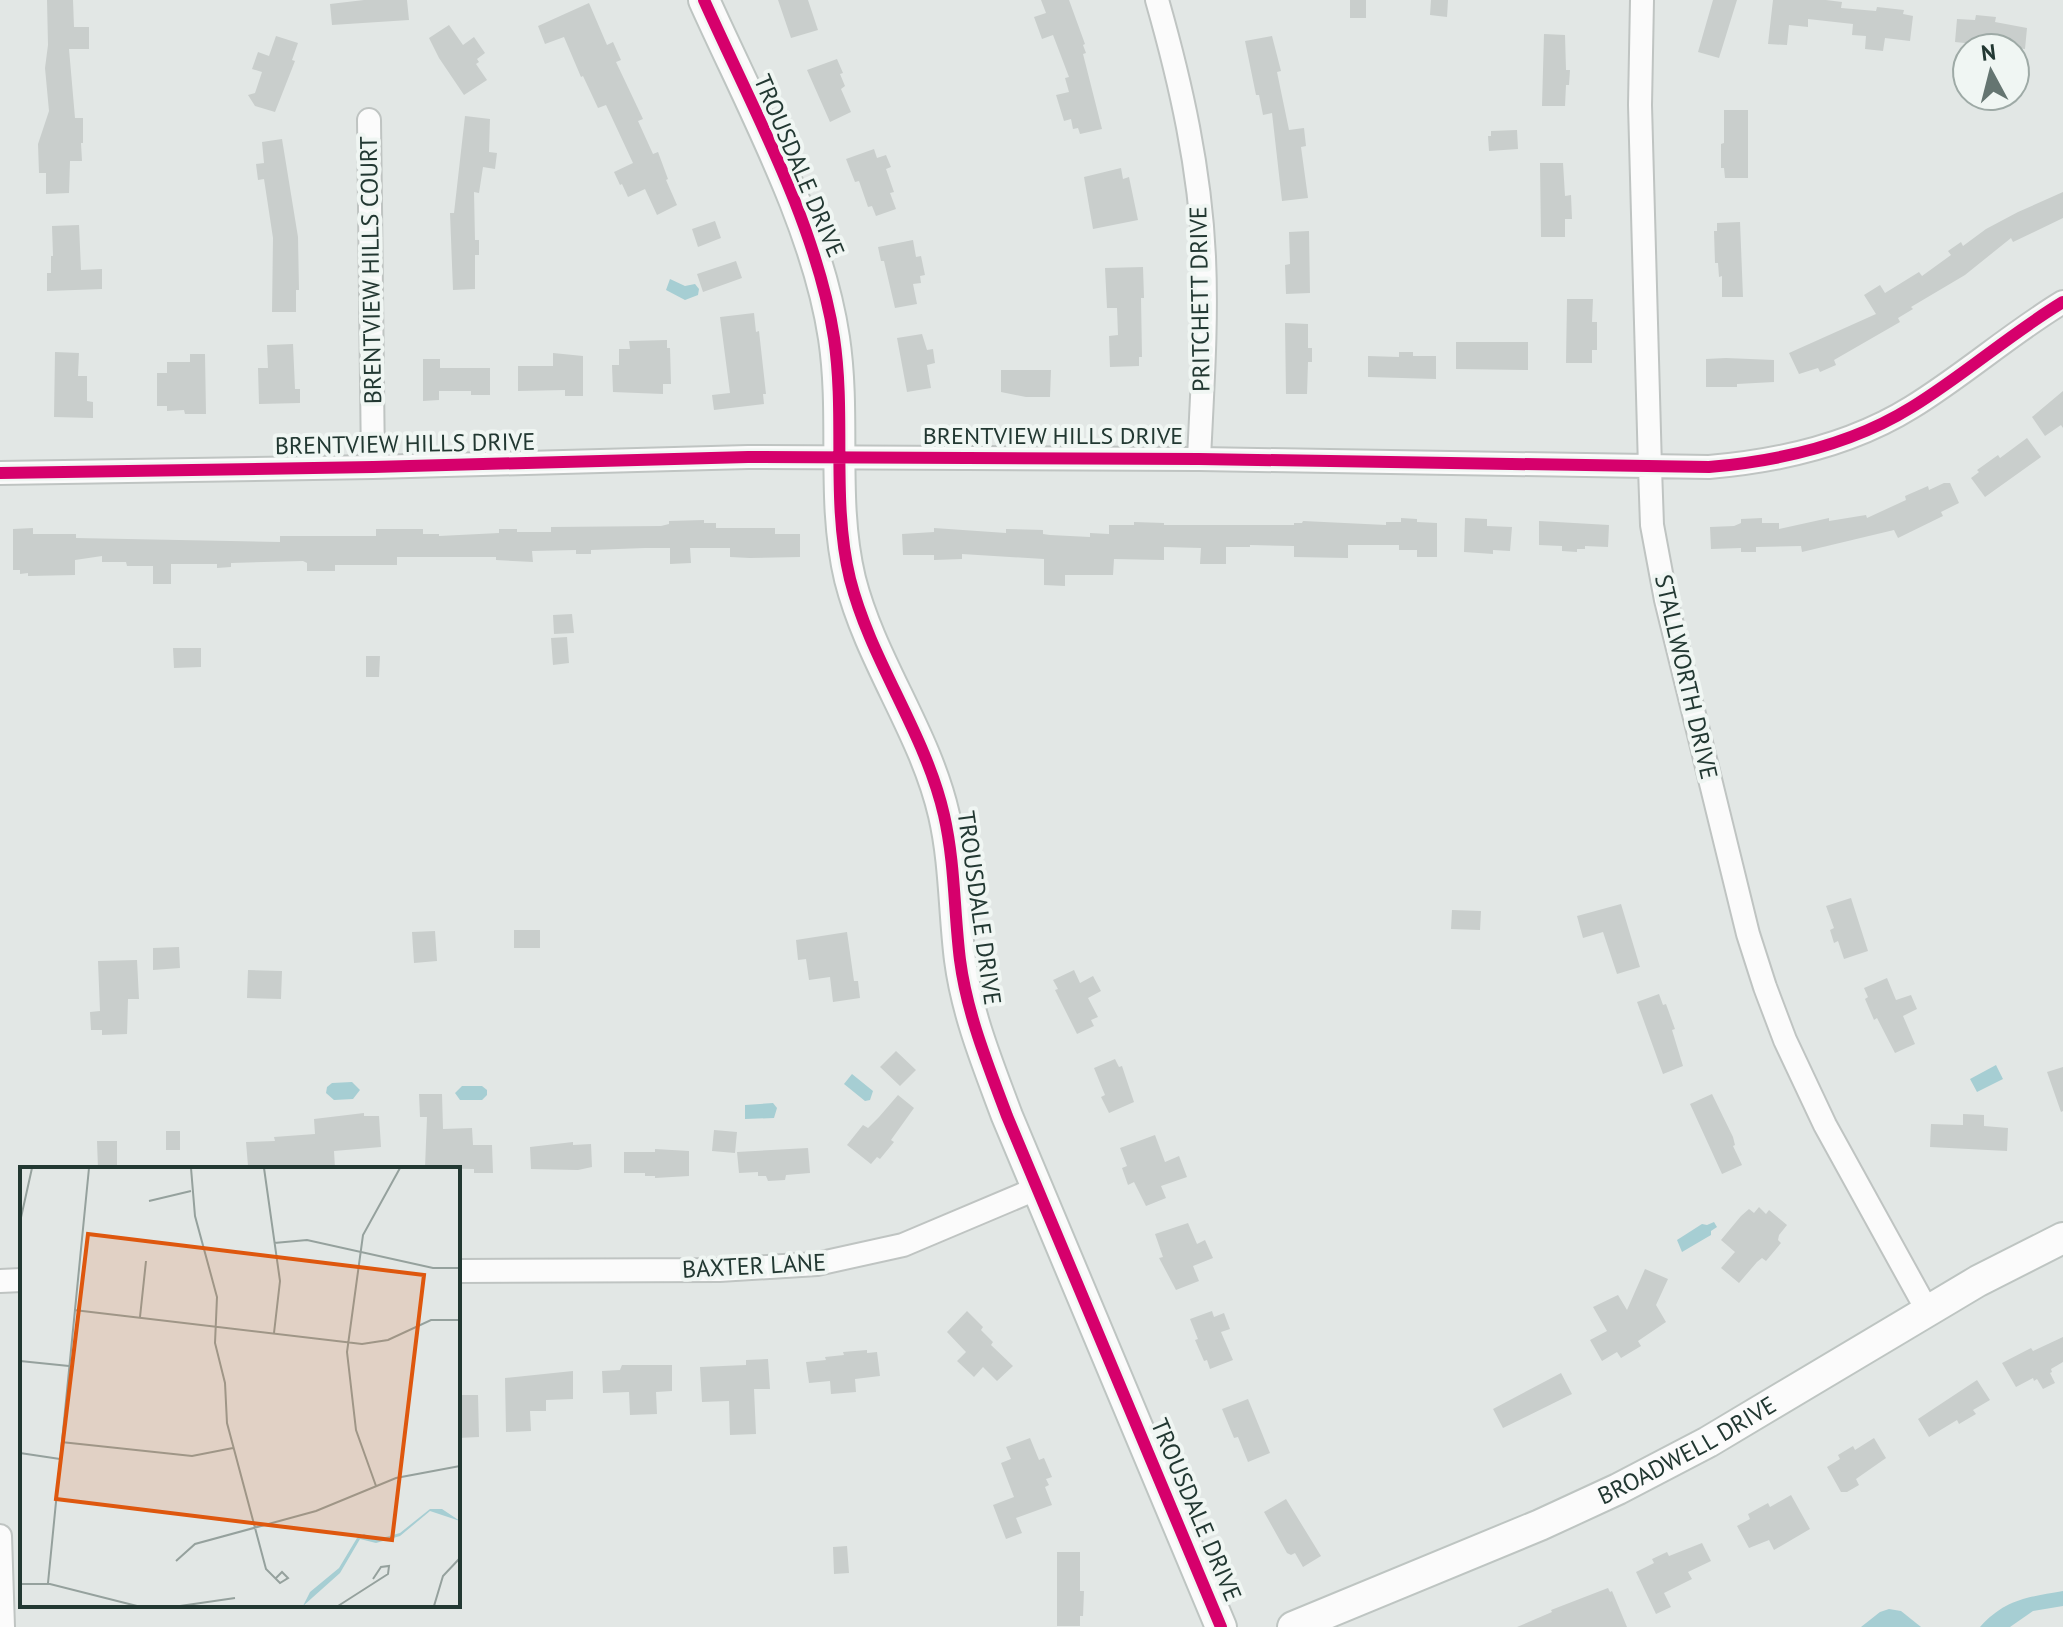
<svg xmlns="http://www.w3.org/2000/svg" width="2063" height="1627" viewBox="0 0 2063 1627" font-family="'PT Sans',sans-serif">
<style>
.water{fill:#a6ced3}
.building{fill:#c9cecc}
.lines{fill:none;stroke-linecap:round;stroke-linejoin:round}
.street-casing{stroke:#bfc4c2;stroke-width:26}
.secondary-casing{stroke:#bec5c2;stroke-width:34}
.street{stroke:#fbfbfb;stroke-width:22}
.secondary{stroke:#fbfbfb;stroke-width:30}
.cycleway-casing{stroke:#f0f6f3;stroke-width:17}
.cycleway{stroke:#d6006c;stroke-width:12}
.labels{text-anchor:middle;stroke-width:8;stroke-linejoin:round;paint-order:stroke}
.street-label{font-size:24px;fill:#223832;stroke:#f0f6f3}
.inset-road{fill:none;stroke:#95a19d;stroke-width:2}
.view{fill:#de570e;fill-opacity:0.15;stroke:#de570e;stroke-width:4}
.inset-edge{fill:none;stroke:#223832;stroke-width:4}
</style>
<rect width="100%" height="100%" fill="#e2e7e5"/>
<path class="water" d="M670 279 685 286 695 284 699 289 698 295 685 300 666 290Z
M1996 1065 2003 1079 1977 1092 1970 1079Z
M852 1074 873 1091 870 1100 865 1101 844 1084Z
M352 1082 360 1090 353 1099 334 1100 326 1093 327 1087 332 1083Z
M462 1086H482L487 1090V1095L482 1100H460L455 1093Z
M773 1103 777 1108 774 1118 745 1119V1105Z
M1714 1222 1717 1227 1711 1231V1235L1682 1252 1677 1240 1702 1224 1707 1225Z
M2063 1591V1606L2033 1611 2010 1627H1980C2005 1599 2028 1597 2063 1591Z
M1889 1609 1901 1611 1921 1627H1861L1880 1612Z"/>
<path class="building" d="M47 0H73L74 27H89V49H69L75 118H83V143H81L82 161H70L69 193 46 194V173H39L38 144 49 111 45 68 48 45Z
M364 0H407L409 20 332 25 330 4Z
M778 0H808L818 30 791 38Z
M1041 0H1069L1085 44 1083 45 1086 53 1083 54 1102 129 1080 134 1078 128 1073 129 1071 119 1064 121 1056 95 1069 92 1065 78 1069 77 1053 35 1042 39 1034 17 1046 13Z
M1350 0H1366V18H1350Z
M1431 0H1448L1447 17 1430 15Z
M1713 0H1737L1719 58 1698 52Z
M1773 0H1826L1842 2 1841 8 1876 11 1877 7 1904 10 1903 14 1913 16 1910 41 1885 38 1883 51 1865 49 1866 36 1852 35 1853 24 1808 19V27L1789 25 1787 45 1768 44Z
M589 3 607 45 613 42 621 60 616 62 643 119 638 121 653 154 658 152 668 179 666 180 677 205 657 215 645 189 628 197 622 184 620 185 614 172 633 163 606 105 598 108 583 76 581 77 564 37 545 44 538 26Z
M1976 15 1996 17 1995 22 2027 28 2025 49 1993 46V48H1975L1974 44 1955 42 1957 19 1975 20Z
M449 25 463 45 474 37 485 53 477 59 479 62 476 64 487 80 464 95 439 58 429 38Z
M1544 34 1565 35 1566 70H1570L1569 85H1566L1565 106H1542Z
M276 36 298 43 292 60 295 61 275 112 255 106 248 95 255 93 262 72 252 69 258 52 269 56Z
M1272 36 1281 71 1277 72 1289 130 1304 128 1306 146 1301 147 1308 198 1282 201 1272 113 1263 115 1259 95H1256L1245 41Z
M837 59 843 73 840 74 845 86 841 89 851 112 830 122 807 70Z
M1724 110H1748V178H1725L1724 168H1721V144L1724 143Z
M465 116 490 119 489 152 497 153 495 169 483 167 479 193 474 192 475 240H479V255H475V289L453 290 450 213H454Z
M1517 130 1518 149 1489 151 1488 136H1491V131Z
M282 139 298 237 299 290H296V312H272L273 238 264 179 258 180 256 164 264 163 262 142Z
M874 149 877 158 886 155 891 167 886 169 894 192 890 193 896 209 876 216 872 206 868 207 859 181 855 182 846 159Z
M1540 163H1563L1565 196 1571 195 1572 219H1565V237H1541Z
M1121 168 1123 179 1129 177 1138 220 1093 229 1084 177Z
M2063 192V218L2013 242 2011 238 1965 275 1911 307 1913 309 1898 318 1900 322 1834 360 1836 365 1820 372 1818 368 1799 374 1789 353 1876 314 1864 295 1880 285 1885 293 1919 272 1922 276 1951 255 1948 251 1961 242 1963 246 1986 229 2018 212Z
M715 221 721 238 698 247 692 229Z
M1740 222 1743 297H1722V276L1719 277 1718 263H1715L1714 231H1717V223Z
M79 225 81 270 102 269V289L47 291V273H51V256H53L52 226Z
M1309 231 1310 293 1286 294 1285 265 1290 264 1289 232Z
M913 240 916 257 921 256 925 275 920 276 921 283 913 284 917 304 895 308 884 261H881L878 247Z
M736 261 742 278 703 292 697 274Z
M1143 267 1144 298H1141L1142 357H1139V366L1110 367 1109 336 1118 335 1117 308H1107L1105 268Z
M1567 299H1593L1592 322H1597V350H1592V363H1566Z
M754 313 756 332 759 331 766 394H763L764 404 714 410 712 395 730 393 720 317Z
M1285 323 1308 324V348H1312V362H1308L1307 394H1286Z
M922 334 927 350 933 349 935 363 927 365 931 388 907 392 897 338Z
M667 340V348H670L671 384H663V394L613 392 612 365H619V349H630L629 341Z
M1456 342H1528V370L1456 369Z
M293 344 295 389H300V403L259 404 258 368H268L267 345Z
M55 352 79 353 78 376H87V401L93 402V418L54 417Z
M1399 352H1413V356H1436V379L1368 377V356L1399 357Z
M553 353 583 356V396H565V390L518 391V366H553Z
M190 354H205L206 414H185L184 410 167 411V406H157V373H167V362H190Z
M1726 358 1774 360V382L1737 384V387H1706V359Z
M423 359H440V368H490V395H471V391H439V400L423 401Z
M1001 370H1051L1050 397H1026L1001 392Z
M2063 391V428L2061 425 2045 436 2032 417Z
M2027 438 2041 457 1985 497 1971 478 1979 472 1977 470 1998 455 2000 458Z
M1944 483H1950L1959 503 1941 512 1943 516 1898 538 1894 530 1802 552 1801 546 1756 547V552H1741V548L1711 549 1710 527 1734 526 1741 523V519L1762 518V523H1779V529L1829 518V521L1866 515 1867 518 1906 500 1905 496 1928 486 1929 490Z
M1401 518 1417 519V522L1437 523V557H1417V550H1399V545H1348V558L1294 557V546L1250 545V547H1226V564H1200L1201 548 1164 547V560L1114 559 1113 575H1065V586L1044 585V559L962 554V559L934 560V555H903L902 534 934 532V528L1006 533V529L1043 530V534L1050 535 1090 537V533L1109 534V525H1134V522L1164 523V525H1294V523H1302L1303 521 1386 525V522H1401Z
M1465 518 1487 519V526L1512 527 1510 551 1493 550V554L1464 552Z
M704 520V523H716V528H775V534H800V557L750 558 730 557V548H690L691 563 670 564V548H645L591 550V554H576V550L532 551 533 562 496 560V557H397V565H335V571H307V563L303 561 231 563V567L217 568V564H171V584H153V566H127L126 562H102V556L75 560V575L28 576V573L20 574V570H13V529L33 528V534H76V538L280 542V536H376V529H423V534H439V536L499 533V529H517V532H551V527L661 526 669 524V521Z
M1539 521 1609 525 1608 547 1585 546V549H1577V552L1562 551V546L1539 545Z
M572 614 574 633 554 634 553 615Z
M567 637 569 663 553 665 551 638Z
M173 648H201V667L174 668Z
M366 656H380L379 677H366Z
M1851 898 1868 951 1844 959 1838 941 1834 943 1830 930 1834 928 1826 906Z
M1621 904 1640 967 1617 974 1603 932 1583 938 1577 916Z
M1452 910 1481 911 1480 930 1451 929Z
M514 930H540V948H514Z
M435 931 437 961 414 963 412 932Z
M847 932 854 981H858L860 998 833 1002 830 977 809 980 806 959 798 960 796 940Z
M179 947 180 968 153 970V948Z
M137 960 139 999H128L127 1034 102 1035V1030H91L90 1012 100 1011 98 961Z
M248 970 282 971 281 999 247 998Z
M1074 970 1080 983 1093 976 1101 991 1088 998 1098 1017 1091 1020 1094 1026 1077 1034 1055 990 1058 989 1053 980Z
M1887 978 1896 1000 1911 995 1917 1009 1903 1016 1915 1044 1895 1053 1877 1018 1874 1020 1865 999 1868 997 1864 988Z
M1659 994 1663 1005 1666 1004 1675 1029 1672 1030 1683 1066 1663 1074 1637 1002Z
M896 1051 916 1070 900 1086 880 1067Z
M1115 1059 1119 1067 1122 1066 1134 1102 1109 1113 1101 1097 1105 1095 1094 1068Z
M2063 1067V1111L2061 1112 2047 1072Z
M419 1094H442L443 1129 472 1128 473 1145H492L493 1173H474V1169L425 1168 427 1117H420Z
M1712 1094 1733 1137 1735 1145 1733 1146 1742 1165 1722 1174 1690 1104Z
M898 1095 914 1108 891 1140 894 1142 880 1159 877 1157 871 1164 847 1145 863 1125 868 1128 879 1117Z
M364 1113V1116H379L381 1147 334 1151 335 1168 251 1169V1166H248L246 1142 275 1141 274 1137 315 1134 314 1119Z
M1963 1114 1984 1115V1126L2008 1128 2007 1151 1930 1147 1931 1124 1963 1125Z
M714 1130 737 1132 735 1153 712 1151Z
M166 1131H180V1150H166Z
M1155 1135 1165 1162 1179 1156 1187 1177 1161 1186 1166 1198 1146 1206 1134 1182 1128 1185 1122 1168 1127 1166 1120 1148Z
M97 1141H117V1169H98Z
M573 1142V1145L591 1144 592 1167 578 1170 531 1169 530 1147Z
M808 1148 810 1173 786 1175 785 1180 768 1181 766 1176H758V1172L739 1173 737 1152Z
M655 1149 689 1151V1176L655 1178V1176H645V1173H624V1152H655Z
M1759 1207 1766 1214 1769 1210 1787 1225 1779 1235 1778 1240 1781 1243 1766 1261 1762 1258 1757 1262 1739 1283 1721 1268 1735 1252 1721 1240 1741 1216 1749 1209 1754 1213Z
M1188 1223 1197 1244 1205 1240 1213 1258 1193 1266 1199 1281 1176 1290 1159 1258 1163 1257 1155 1234Z
M1645 1269 1668 1279 1656 1305 1666 1322 1638 1341 1641 1346 1621 1358 1617 1352 1602 1361 1590 1340 1607 1331 1593 1307 1618 1295 1627 1310Z
M967 1311 983 1327 981 1330 993 1342 991 1345 1013 1366 997 1381 983 1367 974 1377 957 1361 966 1352 947 1332Z
M1212 1311 1214 1317 1224 1313 1230 1329 1221 1332 1233 1360 1210 1369 1207 1360 1204 1361 1195 1340 1198 1339 1190 1319Z
M2063 1337V1362L2051 1369 2052 1372 2050 1373 2055 1383 2043 1389 2037 1379 2034 1381 2033 1378 2016 1387 2002 1363 2031 1348 2033 1351Z
M867 1350V1353L877 1352 880 1376 855 1379 856 1392 831 1394 830 1381 809 1383 806 1362 826 1360 825 1357 844 1355 843 1352Z
M768 1359 770 1389H754L756 1434 730 1435 729 1401 702 1402 700 1367 746 1365V1360Z
M622 1365H672V1391L656 1392 657 1414 630 1415 629 1392 603 1393 602 1371 620 1370Z
M573 1371V1399L546 1400V1411H530L531 1431 506 1432 505 1378Z
M1561 1373 1572 1394 1503 1428 1493 1409Z
M1977 1380 1990 1400 1973 1410 1976 1414 1959 1424 1957 1420 1929 1437 1918 1419Z
M458 1395H478L479 1437 458 1438Z
M1248 1399 1270 1453 1248 1462 1238 1437 1234 1438 1222 1409Z
M1030 1438 1039 1460 1044 1458 1052 1477 1046 1479 1049 1485 1045 1487 1052 1505 1016 1518 1022 1533 1006 1539 993 1505 1014 1497 1001 1463 1011 1459 1006 1447Z
M1874 1438 1886 1458 1856 1479 1859 1485 1847 1492H1841L1827 1467 1840 1459 1838 1455 1853 1446 1855 1450Z
M1791 1495 1810 1529 1774 1550 1769 1540 1749 1548 1737 1526 1750 1519 1748 1514 1768 1503 1770 1507Z
M1286 1499 1321 1556 1303 1567 1295 1553 1291 1555 1287 1553 1264 1512Z
M1702 1543 1711 1561 1688 1572 1692 1579 1664 1593 1671 1607 1656 1614 1636 1572 1654 1563 1652 1559 1667 1552 1669 1556Z
M847 1546 849 1573 834 1574 833 1547Z
M1057 1552H1080V1591H1084L1083 1616H1080V1626H1057Z
M1608 1588 1610 1592 1612 1591 1627 1627H1517L1552 1612 1551 1610Z"/>
<g class="lines">
<defs>
<path id="street" d="M1157 0C1181 84 1200 169 1204 257 1207 324 1202 392 1199 459
M1642 0 1640 105 1650 468 1652 525 1666 600 1748 934 1765 987 1785 1040 1825 1125 1927 1310
M369 120 373 467
M0 473 373 467 748 457 1199 459 1709 467C1780 461 1851 445 1912 407 1964 375 2010 334 2063 302
M458 1271 719 1270 817 1264 903 1245 1038 1188
M0 1281 22 1280
M0 1536 3 1627"/>
<g id="secondary">
<path d="M704 0C751 105 817 225 834 338 846 418 831 500 850 579 871 662 925 732 944 815 955 863 954 912 960 960 967 1014 988 1065 1007 1116L1221 1627"/>
<path id="s1" d="M1293 1627 1540 1525 1618 1489 1708 1442 1978 1281 2063 1238"/>
</g>
</defs>
<use href="#street" class="street-casing"/>
<use href="#secondary" class="secondary-casing"/>
<use href="#street" class="street"/>
<use href="#secondary" class="secondary"/>
<defs>
<path id="cycleway" d="M704 0C751 105 817 225 834 338 846 418 831 500 850 579 871 662 925 732 944 815 955 863 954 912 960 960 967 1014 988 1065 1007 1116L1221 1627
M0 473 373 467 748 457 1199 459 1709 467C1780 461 1851 445 1912 407 1964 375 2010 334 2063 302"/>
</defs>
<use href="#cycleway" class="cycleway-casing"/>
<use href="#cycleway" class="cycleway"/>
</g>
<g class="labels">
<g class="street-label">
<text transform="translate(799 166) rotate(67)" y="8">TROUSDALE DRIVE</text>
<text transform="translate(371 270) rotate(-91)" y="8">BRENTVIEW HILLS COURT</text>
<text transform="translate(1200 299) rotate(-91)" y="8">PRITCHETT DRIVE</text>
<text x="1053" y="444">BRENTVIEW HILLS DRIVE</text>
<text transform="translate(405 444) rotate(-1)" y="8">BRENTVIEW HILLS DRIVE</text>
<text transform="translate(1686 677) rotate(77)" y="8">STALLWORTH DRIVE</text>
<text transform="translate(979 908) rotate(82)" y="8">TROUSDALE DRIVE</text>
<text transform="translate(754 1266) rotate(-3)" y="8">BAXTER LANE</text>
<text dy="8" stroke="none"><textPath href="#s1" startOffset="432">BROADWELL DRIVE</textPath></text>
<text transform="translate(1196 1510) rotate(67)" y="8">TROUSDALE DRIVE</text>
</g>
</g>
<g transform="translate(20 1167)">
<rect width="440" height="440" fill="#e2e7e5"/>
<path d="M410 342H422L440 354 410 344 380 369 356 376 340 372 320 406 283 439 290 425 319 401 337 371 344 367 355 373 380 366Z" fill="#a6ced3"/>
<path class="inset-road" d="M171 1 175 49 197 130 195 176 205 216 207 256 246 402 260 416 268 411 262 405 256 411M244 1 260 114 254 166M129 34 171 24M0 55 12 1M440 56V91M254 76 287 73 413 101H440M54 143 342 177 368 173 411 153H440M120 150 126 94M0 194 49 199M41 275 172 289 213 281M0 286 40 292M356 319 336 263 327 185 343 68 380 1M156 394 175 377 296 344 376 311 440 299M28 416 69 1M0 417H30L117 439M160 439 215 431M318 439 368 407 369 399 361 400 353 412M414 439 423 409 440 391"/>
<path class="view" d="M68 67 404 108 372 373 36 332Z"/>
<rect width="440" height="440" class="inset-edge"/>
</g>
<g transform="translate(1991 72) rotate(353)"><circle r="38" fill="#f0f6f3" stroke="#9eaaa6" stroke-width="2"/>
<path d="M0-6L14 30L0 20L-14 30Z" fill="#657571"/>
<text y="-12" font-size="22" font-weight="bold" text-anchor="middle" fill="#223832">N</text>
</g>
</svg>
